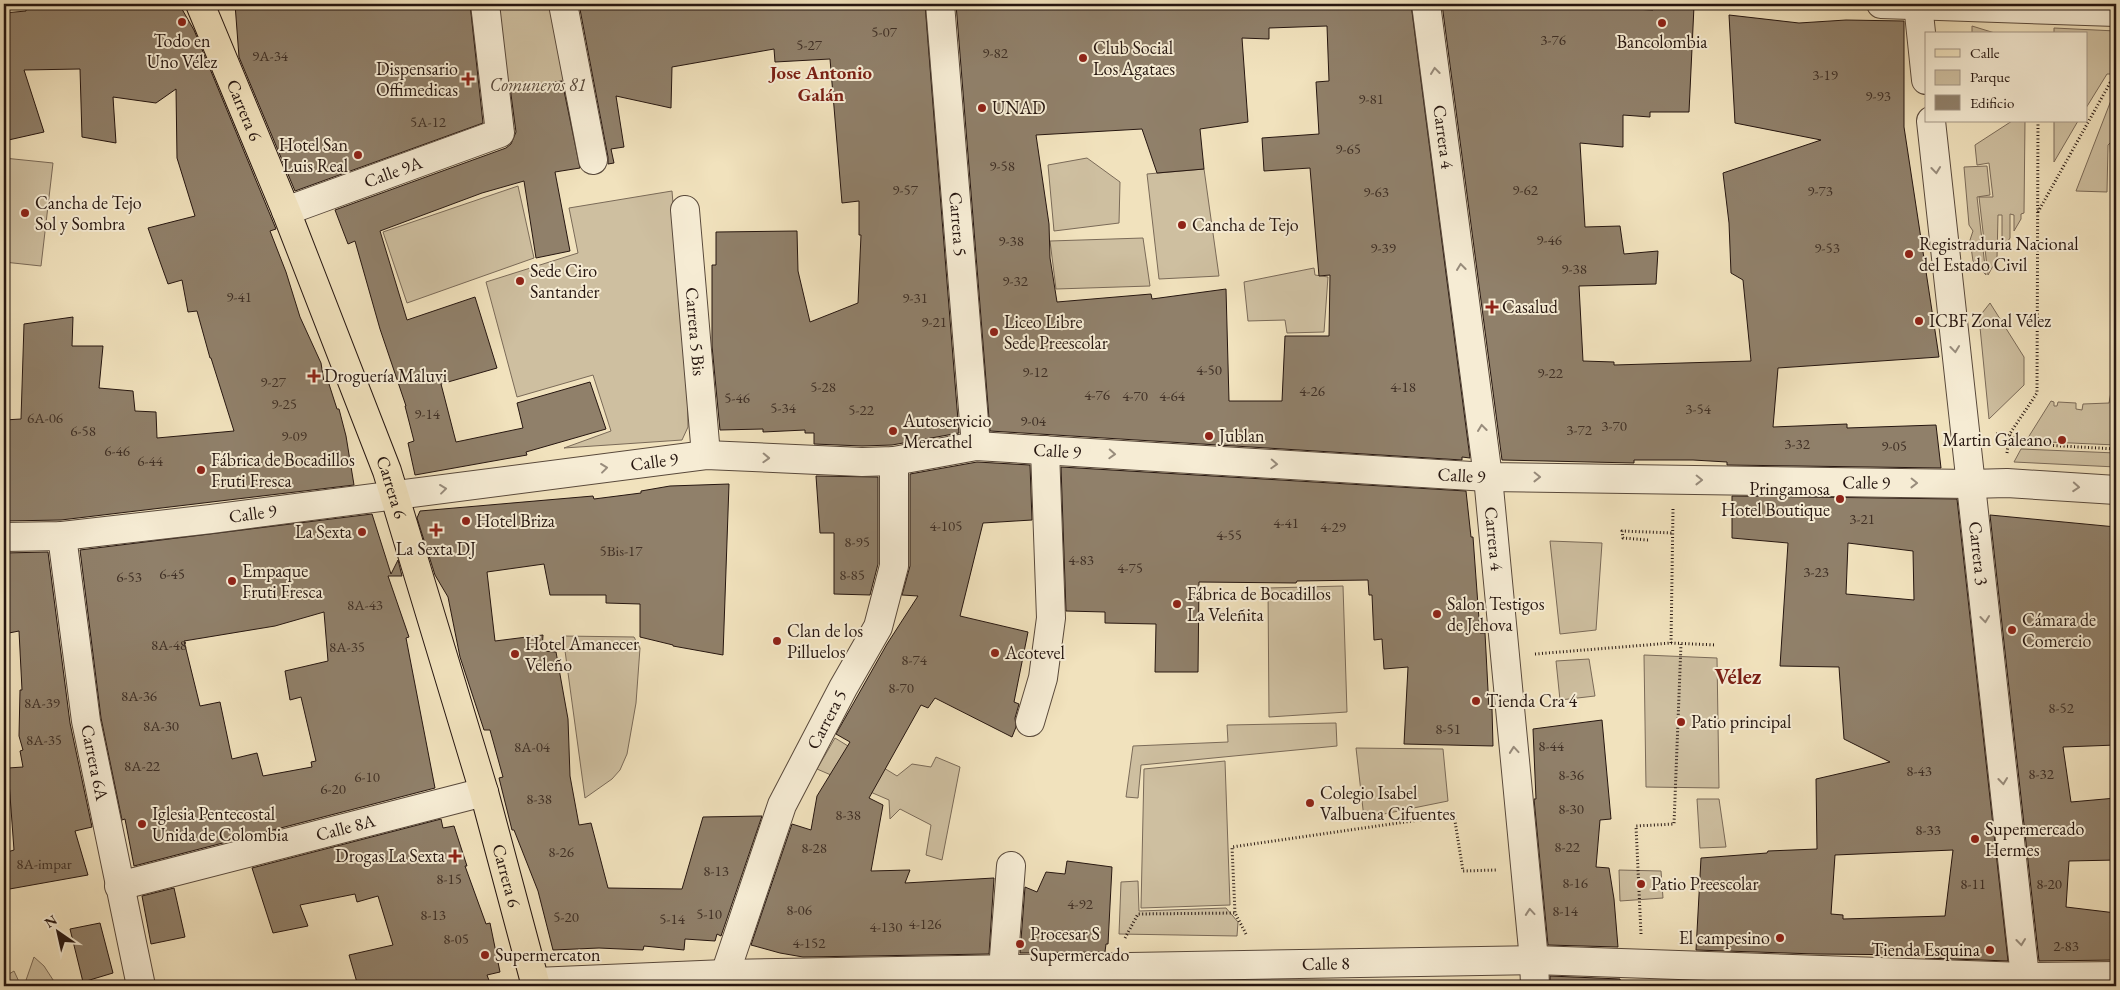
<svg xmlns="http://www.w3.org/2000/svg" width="2120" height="990" viewBox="0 0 2120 990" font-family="'EB Garamond',serif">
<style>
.green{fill:#cebfa0;stroke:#7a6a58}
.building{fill:#90806a;stroke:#261610;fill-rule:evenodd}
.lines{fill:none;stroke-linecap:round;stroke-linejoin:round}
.minor-casing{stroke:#59493b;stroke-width:30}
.major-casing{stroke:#261610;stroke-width:30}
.path{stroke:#261610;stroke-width:3;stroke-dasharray:1 2.5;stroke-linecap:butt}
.minor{stroke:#f6ecd4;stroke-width:28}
.major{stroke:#f1e2bd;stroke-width:28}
.oneway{stroke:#988c7c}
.poi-dot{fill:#8f2418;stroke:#f6ecd4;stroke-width:2}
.labels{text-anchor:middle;stroke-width:4;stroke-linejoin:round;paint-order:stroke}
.number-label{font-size:15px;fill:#403026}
.poi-label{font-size:18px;fill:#261610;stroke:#f6ecd4;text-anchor:start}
.park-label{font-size:18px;font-style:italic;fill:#58493b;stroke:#f6ecd4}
.street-label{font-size:18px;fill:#261610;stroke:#f6ecd4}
.neighbourhood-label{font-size:19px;font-weight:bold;fill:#7a1f14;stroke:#f6ecd4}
.district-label{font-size:22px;font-weight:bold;fill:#7a1f14;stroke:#f6ecd4}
</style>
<rect width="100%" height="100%" fill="#f1e2bd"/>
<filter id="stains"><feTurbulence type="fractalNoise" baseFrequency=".004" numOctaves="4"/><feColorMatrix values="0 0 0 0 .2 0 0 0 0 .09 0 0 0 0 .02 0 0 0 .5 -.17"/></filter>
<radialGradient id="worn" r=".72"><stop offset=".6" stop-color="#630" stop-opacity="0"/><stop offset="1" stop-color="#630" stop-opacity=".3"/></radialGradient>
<path class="green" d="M490 4H561L582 119 507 130Z
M1972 26 1998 34H1972Z
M2054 28 2116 31V74H2107L2086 108V34H2054Z
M2115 90H2116V186H2112L2110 143 2108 145 2107 192 2076 191Z
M2012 121H2025L2024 213 2021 214V219L2014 231V215L2010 214V238L2002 250V215H1998L1997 259 1988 275 1979 197H1993L1989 163 1977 165 1975 145Z
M2054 121H2078L2054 162Z
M4 158 53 163 41 266 4 262Z
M1087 158 1120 182 1119 223 1054 231 1048 165Z
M1987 166 1990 195 1977 197 1986 275 1973 261 1970 240 1973 231 1969 225 1964 167Z
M1204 169 1219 276 1159 279 1147 174Z
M518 186 534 258 407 303 383 232Z
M672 191 687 380 688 427 682 440 564 448 611 431 593 375 517 397 486 282 578 253 569 208Z
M1143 238 1150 286 1056 289 1050 241Z
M1314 268 1315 275 1328 277 1324 332 1287 333 1285 320 1248 321 1244 282Z
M1990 303 2024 357V385L1989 419 1979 317Z
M2114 376 2116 378V445L2026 441 2051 401 2054 402V406H2057L2058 402 2076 403V409L2082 410 2083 404 2109 403Z
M2021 449 2116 453V467L2014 462Z
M1550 541 1602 543 1596 630 1560 634Z
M1343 586 1347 712 1269 717 1268 588Z
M563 636 634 637 640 648 636 703 627 754 620 770 612 779 585 798Z
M1644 655 1717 658 1719 788 1646 787Z
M1589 659 1595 696 1560 700 1556 661Z
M1336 723 1337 746 1141 765 1138 798 1126 797 1133 746 1228 742 1227 725Z
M835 738 897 776 912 764 931 767 936 757 960 767 942 860 926 855 931 825 900 809 890 819 889 800 817 769Z
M1356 748 1443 749 1448 801 1364 818Z
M1225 761 1230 905 1141 908 1144 769Z
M1697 799H1719L1726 847 1700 848Z
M1619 870 1661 871 1663 898 1620 901Z
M1138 881 1139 911 1226 908 1238 922 1237 936 1119 934 1121 882Z
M34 957 44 966 57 986H24Z
M14 971 21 986H4V977Z"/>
<path class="building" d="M61 4H179L194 30 276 229 270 231 286 272 300 317 321 363 324 382 328 381 337 409H339L346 436 354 485 61 520 4 521V420L21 419 24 324 73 317 72 346H103L99 388 133 391 135 411 156 412 157 438 234 431 211 358H210L197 311 188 312 182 280 168 284 148 228 195 216 177 158 176 89 156 103 113 97 116 143 82 137 80 69 24 70 44 132 4 141V13L26 11V9Z
M235 4H470L483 123 295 191 239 57Z
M579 4H925L959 433 892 445 862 446 814 444V433H805V430L763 432V429L720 430 712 346V265H716V232L797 231 798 271 810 322 858 303 861 235H859V201L842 203 830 59 775 62 774 49 672 67 671 108 616 96 624 147 611 149 614 163 608 164V157Z
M956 4H1411L1470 458 1462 457V460L990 431ZM1327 26 1329 81 1316 82 1319 134 1262 138 1264 171 1310 168 1319 276 1330 275 1329 336H1285L1282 401H1229L1226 289 1152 299 1151 294 1057 302 1050 258 1049 224 1036 135 1142 129 1157 173 1204 169 1200 129 1248 122 1242 38 1269 39V28Z
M1442 4H1575V6L1653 10 1652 7 1694 6 1689 112H1650V117L1623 115V147L1580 143 1585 227 1620 226 1624 254 1658 251 1656 284 1579 286 1583 361 1614 362V365L1751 361 1743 280 1731 273 1729 223 1723 173 1821 140 1735 123 1729 15 1799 23 1846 20 1904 21V127L1939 357 1778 368 1773 427 1847 424V428L1936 425 1941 468 1727 465V462L1693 460H1634V463L1502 460Z
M562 81 580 168 555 172 570 251 536 258 524 181 482 193 380 231 407 320 475 297 497 368 441 384 456 442 523 428 517 403 590 382 606 429 526 452 527 455 415 475 408 443 414 441 405 406H406L380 329 355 241 348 244 335 210 506 148 511 144 516 132 510 87Z
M977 462 1030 465 1032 520 983 523 960 616 1028 632 1014 702 1019 704 1015 718 1016 727 1012 737 935 698 928 708 921 705 869 798 883 805 871 871 910 870 905 883 994 878 989 954 803 957 780 953 751 945 792 824 811 830 817 796 850 742 836 734 887 644 918 596 902 595 910 566V474Z
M1061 467 1466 491 1471 537H1473L1480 633H1485L1489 709H1492L1493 746 1404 744 1408 667 1384 669 1382 639 1374 640 1372 595H1369L1368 580 1297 581 1296 583 1199 582 1198 672H1155L1156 624 1105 623V612L1066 611Z
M816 476 878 477V564L870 595 834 594V533H820Z
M729 484 723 655 673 646V645L640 637V604L606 603V595H550L544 564 487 572 495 641 543 635 542 651 556 652 568 719 570 776 579 825 591 823 608 888 682 889 703 817 762 816 721 936 717 934 715 941 685 939 684 950 644 946 643 950 599 948 553 950 538 891 514 830H512L499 778 503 777 490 730H484L460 657 448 597 435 575 417 518 420 511 593 496 594 499 641 493V491L670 486Z
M1732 496 1957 499 2008 961 1925 958 1926 955 1816 954 1696 950 1701 858 1767 853 1768 851 1817 849 1816 779 1890 762 1844 739 1839 667 1780 666 1788 543 1732 538ZM1848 543 1913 551 1914 600 1846 594ZM1953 850 1945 916 1843 919V915L1831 914 1835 855Z
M372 514 391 574 398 560 402 576H388L409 637 406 638 435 788 134 866 125 819 122 820 101 718 80 550ZM324 612 328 661 285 671 290 700 301 697 316 761 311 762 312 767 263 776 257 753 232 759 220 702 200 706 184 641 275 626Z
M1990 515 2116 527V745L2063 747 2071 802 2116 798V860L2069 861 2066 907 2116 913V960L2039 961Z
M48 552 70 723 92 827 75 831 88 875 4 890V853L14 850 8 768 23 767 20 751 23 750 19 736 20 690H22L19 631 4 634V553Z
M1602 720 1611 819 1600 820 1596 867 1609 868 1614 899 1618 947 1548 945 1534 799H1536L1533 729Z
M441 819 443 828 454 826 467 866H465L486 924 490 923 500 972 487 975 491 986H358L349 955 393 945 378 896 357 902 355 894 300 905 308 926 273 933 252 868Z
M1067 861 1112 867 1108 944H1106L1105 952 1020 953 1025 887 1037 892 1046 872 1065 874Z
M174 888 185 937 151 944 142 896Z
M100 923 113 973 83 982 70 929Z
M1550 976 1620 979 1621 986H1550Z
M1694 981 1787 984V986H1694Z
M1100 983V986H922H1002Z"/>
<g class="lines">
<defs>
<g id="minor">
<path d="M563 4 593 160"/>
<path id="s1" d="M940 4 976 446"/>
<path id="s2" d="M1426 4 1488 477 1534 960 1535 986"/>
<path d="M1881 4 2116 12"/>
<path d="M1918 4 1926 80"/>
<path id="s3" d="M1931 121 2026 986"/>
<path id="s4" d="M685 210 706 455"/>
<path id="s5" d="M286 211 500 133 485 4"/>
<path id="s6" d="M62 536 86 721 141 986"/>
<path id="s7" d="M4 537 62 536 211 519 706 455 862 462 894 461 976 446 1488 477 1970 484 2007 483 2116 490"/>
<path d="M1030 722 1043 678 1051 618 1045 450"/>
<path id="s8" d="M119 886 484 792"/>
<path d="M1003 970 1011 866"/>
<path id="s9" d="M725 974 782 805 843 688 878 627 894 566V461"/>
<path id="s10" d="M535 982 725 974 1534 960 2025 977 2116 976"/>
</g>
<g id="major">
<path id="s11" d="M200 4 286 211 387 471 484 792 536 986"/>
</g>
</defs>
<use href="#minor" class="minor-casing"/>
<use href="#major" class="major-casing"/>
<path class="path" d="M2038 212 2110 83H2116
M1996 434 2009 435 2025 444 2116 449
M2007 453 2009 435 2037 393 2038 121
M1648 540 1623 538 1622 531 1673 533
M1671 643 1716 645
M1535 654 1671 643 1673 509
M1246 934 1235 913 1232 847 1454 815 1463 871 1496 870
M1641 934 1636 826 1674 824 1681 644
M1125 938 1138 914 1235 913"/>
<use href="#minor" class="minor"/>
<use href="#major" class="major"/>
</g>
<defs><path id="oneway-chevron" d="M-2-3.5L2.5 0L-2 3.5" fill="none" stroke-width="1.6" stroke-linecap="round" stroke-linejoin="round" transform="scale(1.25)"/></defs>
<g class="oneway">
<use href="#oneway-chevron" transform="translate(1435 71) rotate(-97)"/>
<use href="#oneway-chevron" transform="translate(1936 170) rotate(84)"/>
<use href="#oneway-chevron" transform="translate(1461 267) rotate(-97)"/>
<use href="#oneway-chevron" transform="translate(1955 349) rotate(84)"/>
<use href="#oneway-chevron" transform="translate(1482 428) rotate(-97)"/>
<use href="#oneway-chevron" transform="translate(1112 454) rotate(3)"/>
<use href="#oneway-chevron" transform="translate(766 458) rotate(2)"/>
<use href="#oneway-chevron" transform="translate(1274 464) rotate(3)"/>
<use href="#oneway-chevron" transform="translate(604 468) rotate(-7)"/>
<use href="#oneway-chevron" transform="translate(1537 477) rotate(1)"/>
<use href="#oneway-chevron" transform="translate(1699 480) rotate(1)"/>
<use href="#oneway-chevron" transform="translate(1914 483) rotate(1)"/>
<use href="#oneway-chevron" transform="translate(2076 487) rotate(4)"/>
<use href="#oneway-chevron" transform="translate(443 489) rotate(-7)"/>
<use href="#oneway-chevron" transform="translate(1985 619) rotate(84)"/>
<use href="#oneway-chevron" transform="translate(1514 750) rotate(-95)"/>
<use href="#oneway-chevron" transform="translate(2003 781) rotate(84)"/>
<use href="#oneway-chevron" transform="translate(1530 912) rotate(-95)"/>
<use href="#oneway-chevron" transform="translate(2021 942) rotate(84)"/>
</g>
<g class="poi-dot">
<circle cx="182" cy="22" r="5"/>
<circle cx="1662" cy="23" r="5"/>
<circle cx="1083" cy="58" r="5"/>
<path d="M465.5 71.5h5v5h5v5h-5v5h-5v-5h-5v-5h5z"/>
<circle cx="982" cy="108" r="5"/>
<circle cx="358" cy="155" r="5"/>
<circle cx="25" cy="213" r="5"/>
<circle cx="1182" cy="225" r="5"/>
<circle cx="1909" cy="254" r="5"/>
<circle cx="520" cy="281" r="5"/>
<path d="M1489.5 299.5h5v5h5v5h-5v5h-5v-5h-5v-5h5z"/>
<circle cx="1919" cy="321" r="5"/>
<circle cx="994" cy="332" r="5"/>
<path d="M311.5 368.5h5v5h5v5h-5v5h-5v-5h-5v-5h5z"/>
<circle cx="893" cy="431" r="5"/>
<circle cx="1209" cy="436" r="5"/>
<circle cx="2062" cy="440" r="5"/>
<circle cx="201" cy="470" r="5"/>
<circle cx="1840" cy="499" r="5"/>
<circle cx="466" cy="521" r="5"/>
<path d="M433.5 522.5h5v5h5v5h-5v5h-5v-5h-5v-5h5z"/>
<circle cx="362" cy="532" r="5"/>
<circle cx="232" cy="581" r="5"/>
<circle cx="1177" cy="604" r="5"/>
<circle cx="1437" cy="614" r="5"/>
<circle cx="2012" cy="630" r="5"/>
<circle cx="777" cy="641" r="5"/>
<circle cx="995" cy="653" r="5"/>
<circle cx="515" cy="654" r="5"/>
<circle cx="1476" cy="701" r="5"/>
<circle cx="1681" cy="722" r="5"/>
<circle cx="1310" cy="803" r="5"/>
<circle cx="142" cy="824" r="5"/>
<circle cx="1975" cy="839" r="5"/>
<path d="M452.5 848.5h5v5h5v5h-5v5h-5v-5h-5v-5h5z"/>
<circle cx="1641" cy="884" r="5"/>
<circle cx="1780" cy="938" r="5"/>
<circle cx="1020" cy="944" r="5"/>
<circle cx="1990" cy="950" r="5"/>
<circle cx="485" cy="955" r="5"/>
</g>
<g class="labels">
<g class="number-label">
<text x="884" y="37">5-07</text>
<text x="1553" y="45">3-76</text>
<text x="809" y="50">5-27</text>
<text x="995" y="58">9-82</text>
<text x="270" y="61">9A-34</text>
<text x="1825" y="80">3-19</text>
<text x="1878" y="101">9-93</text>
<text x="1371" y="104">9-81</text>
<text x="428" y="127">5A-12</text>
<text x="1348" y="154">9-65</text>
<text x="1002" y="171">9-58</text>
<text x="905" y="195">9-57</text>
<text x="1525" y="195">9-62</text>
<text x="1820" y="196">9-73</text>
<text x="1376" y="197">9-63</text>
<text x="1549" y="245">9-46</text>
<text x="1011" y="246">9-38</text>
<text x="1383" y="253">9-39</text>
<text x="1827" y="253">9-53</text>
<text x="1574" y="274">9-38</text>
<text x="1015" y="286">9-32</text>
<text x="239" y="302">9-41</text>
<text x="915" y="303">9-31</text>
<text x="934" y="327">9-21</text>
<text x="1209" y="375">4-50</text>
<text x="1035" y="377">9-12</text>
<text x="1550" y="378">9-22</text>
<text x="273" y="387">9-27</text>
<text x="823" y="392">5-28</text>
<text x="1403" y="392">4-18</text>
<text x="1312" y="396">4-26</text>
<text x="1097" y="400">4-76</text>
<text x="1135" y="401">4-70</text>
<text x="1172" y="401">4-64</text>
<text x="737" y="403">5-46</text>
<text x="284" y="409">9-25</text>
<text x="783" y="413">5-34</text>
<text x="1698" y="414">3-54</text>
<text x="861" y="415">5-22</text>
<text x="427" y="419">9-14</text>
<text x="45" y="423">6A-06</text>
<text x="1033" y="426">9-04</text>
<text x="1614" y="431">3-70</text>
<text x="1579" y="435">3-72</text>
<text x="83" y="436">6-58</text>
<text x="294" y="441">9-09</text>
<text x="1797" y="449">3-32</text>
<text x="1894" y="451">9-05</text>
<text x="117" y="456">6-46</text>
<text x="150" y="466">6-44</text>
<text x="1862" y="524">3-21</text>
<text x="1286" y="528">4-41</text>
<text x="946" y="531">4-105</text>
<text x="1333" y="532">4-29</text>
<text x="1229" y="540">4-55</text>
<text x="857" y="547">8-95</text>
<text x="621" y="556">5Bis-17</text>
<text x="1081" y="565">4-83</text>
<text x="1130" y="573">4-75</text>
<text x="1816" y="577">3-23</text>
<text x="172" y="579">6-45</text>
<text x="852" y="580">8-85</text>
<text x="129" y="582">6-53</text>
<text x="365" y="610">8A-43</text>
<text x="169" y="650">8A-48</text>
<text x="347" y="652">8A-35</text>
<text x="914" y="665">8-74</text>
<text x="901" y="693">8-70</text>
<text x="139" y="701">8A-36</text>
<text x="42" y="708">8A-39</text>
<text x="2061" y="713">8-52</text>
<text x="161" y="731">8A-30</text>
<text x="1448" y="734">8-51</text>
<text x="44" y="745">8A-35</text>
<text x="1551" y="751">8-44</text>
<text x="532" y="752">8A-04</text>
<text x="142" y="771">8A-22</text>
<text x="1919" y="776">8-43</text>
<text x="2041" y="779">8-32</text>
<text x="1571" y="780">8-36</text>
<text x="367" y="782">6-10</text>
<text x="333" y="794">6-20</text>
<text x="539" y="804">8-38</text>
<text x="1571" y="814">8-30</text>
<text x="848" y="820">8-38</text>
<text x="1928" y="835">8-33</text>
<text x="1567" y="852">8-22</text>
<text x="814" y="853">8-28</text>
<text x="561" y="857">8-26</text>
<text x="44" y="869">8A-impar</text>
<text x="716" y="876">8-13</text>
<text x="449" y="884">8-15</text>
<text x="1575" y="888">8-16</text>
<text x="1973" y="889">8-11</text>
<text x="2049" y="889">8-20</text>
<text x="1080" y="909">4-92</text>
<text x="799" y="915">8-06</text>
<text x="1565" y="916">8-14</text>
<text x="709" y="919">5-10</text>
<text x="433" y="920">8-13</text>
<text x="566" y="922">5-20</text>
<text x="672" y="924">5-14</text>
<text x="925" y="929">4-126</text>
<text x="886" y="932">4-130</text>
<text x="456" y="944">8-05</text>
<text x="809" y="948">4-152</text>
<text x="2066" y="951">2-83</text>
</g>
<g class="poi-label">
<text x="182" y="47" text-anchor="middle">Todo en<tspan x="182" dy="21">Uno Vélez</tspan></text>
<text x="1662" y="48" text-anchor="middle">Bancolombia</text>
<text x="1093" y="54">Club Social<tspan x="1093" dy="21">Los Agataes</tspan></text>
<text x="458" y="75" text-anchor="end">Dispensario<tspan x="458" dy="21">Offimedicas</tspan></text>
<text x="992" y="114">UNAD</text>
<text x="348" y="151" text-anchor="end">Hotel San<tspan x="348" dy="21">Luis Real</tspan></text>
<text x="35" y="209">Cancha de Tejo<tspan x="35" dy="21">Sol y Sombra</tspan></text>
<text x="1192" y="231">Cancha de Tejo</text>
<text x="1919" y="250">Registraduria Nacional<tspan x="1919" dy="21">del Estado Civil</tspan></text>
<text x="530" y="277">Sede Ciro<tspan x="530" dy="21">Santander</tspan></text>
<text x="1502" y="313">Casalud</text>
<text x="1929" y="327">ICBF Zonal Vélez</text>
<text x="1004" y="328">Liceo Libre<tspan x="1004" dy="21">Sede Preescolar</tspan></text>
<text x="324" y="382">Droguería Maluvi</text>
<text x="903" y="427">Autoservicio<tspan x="903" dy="21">Mercathel</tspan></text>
<text x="1219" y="442">Jublan</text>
<text x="2052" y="446" text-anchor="end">Martin Galeano</text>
<text x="211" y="466">Fábrica de Bocadillos<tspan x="211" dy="21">Fruti Fresca</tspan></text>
<text x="1830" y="495" text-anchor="end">Pringamosa<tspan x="1830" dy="21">Hotel Boutique</tspan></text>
<text x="476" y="527">Hotel Briza</text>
<text x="352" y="538" text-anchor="end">La Sexta</text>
<text x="436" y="555" text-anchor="middle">La Sexta DJ</text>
<text x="242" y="577">Empaque<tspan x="242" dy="21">Fruti Fresca</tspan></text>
<text x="1187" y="600">Fábrica de Bocadillos<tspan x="1187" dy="21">La Veleñita</tspan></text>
<text x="1447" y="610">Salon Testigos<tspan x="1447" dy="21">de Jehova</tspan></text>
<text x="2022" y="626">Cámara de<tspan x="2022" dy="21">Comercio</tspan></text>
<text x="787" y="637">Clan de los<tspan x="787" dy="21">Pilluelos</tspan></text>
<text x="525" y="650">Hotel Amanecer<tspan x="525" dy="21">Veleño</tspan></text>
<text x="1005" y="659">Acotevel</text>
<text x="1486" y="707">Tienda Cra 4</text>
<text x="1691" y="728">Patio principal</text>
<text x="1320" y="799">Colegio Isabel<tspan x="1320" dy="21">Valbuena Cifuentes</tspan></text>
<text x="152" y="820">Iglesia Pentecostal<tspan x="152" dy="21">Unida de Colombia</tspan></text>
<text x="1985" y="835">Supermercado<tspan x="1985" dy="21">Hermes</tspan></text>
<text x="445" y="862" text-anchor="end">Drogas La Sexta</text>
<text x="1651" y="890">Patio Preescolar</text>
<text x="1030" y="940">Procesar S<tspan x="1030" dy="21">Supermercado</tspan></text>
<text x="1770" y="944" text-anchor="end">El campesino</text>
<text x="1980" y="956" text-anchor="end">Tienda Esquina</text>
<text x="495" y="961">Supermercaton</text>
</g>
<g class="park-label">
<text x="538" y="91">Comuneros 81</text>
</g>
<g class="street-label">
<text dy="6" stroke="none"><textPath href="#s11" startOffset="115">Carrera 6</textPath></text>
<text dy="6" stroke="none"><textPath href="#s2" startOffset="134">Carrera 4</textPath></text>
<text dy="6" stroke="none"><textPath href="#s5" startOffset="114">Calle 9A</textPath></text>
<text dy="6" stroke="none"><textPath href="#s1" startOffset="221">Carrera 5</textPath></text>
<text dy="6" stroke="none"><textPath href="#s4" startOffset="122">Carrera 5 Bis</textPath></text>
<text dy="6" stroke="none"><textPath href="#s7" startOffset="1060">Calle 9</textPath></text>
<text dy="6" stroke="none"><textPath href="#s7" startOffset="655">Calle 9</textPath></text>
<text dy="6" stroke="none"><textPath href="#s7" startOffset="1465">Calle 9</textPath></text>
<text dy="6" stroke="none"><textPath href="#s7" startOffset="1870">Calle 9</textPath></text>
<text dy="6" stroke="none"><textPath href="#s11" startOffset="520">Carrera 6</textPath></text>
<text dy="6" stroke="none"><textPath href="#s7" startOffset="250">Calle 9</textPath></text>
<text dy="6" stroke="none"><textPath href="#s2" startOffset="539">Carrera 4</textPath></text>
<text dy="6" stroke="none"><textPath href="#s3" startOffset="435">Carrera 3</textPath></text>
<text dy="6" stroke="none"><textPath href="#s9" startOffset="275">Carrera 5</textPath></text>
<text dy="6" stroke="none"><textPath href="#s6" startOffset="229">Carrera 6A</textPath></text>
<text dy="6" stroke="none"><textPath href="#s8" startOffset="234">Calle 8A</textPath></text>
<text dy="6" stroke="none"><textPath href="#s11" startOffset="925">Carrera 6</textPath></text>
<text dy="6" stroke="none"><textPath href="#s10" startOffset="791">Calle 8</textPath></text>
</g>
<g class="neighbourhood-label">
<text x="821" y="79">Jose Antonio<tspan x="821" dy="22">Galán</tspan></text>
</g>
<g class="district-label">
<text x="1738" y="684">Vélez</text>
</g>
</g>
<rect width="2120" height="990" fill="none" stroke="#f1e2bd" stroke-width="20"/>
<rect x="5" y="5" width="2110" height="980" fill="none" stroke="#261610" stroke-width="2.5"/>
<rect x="10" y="10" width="2100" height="970" fill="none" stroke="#261610"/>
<rect x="1925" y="32" width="162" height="90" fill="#f6ecd4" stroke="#a39686"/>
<rect x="1935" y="49" width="25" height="8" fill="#f1e2bd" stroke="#a39686"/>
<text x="1970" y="58" font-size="15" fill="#261610">Calle</text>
<rect x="1935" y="70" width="25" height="15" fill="#cebfa0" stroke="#a39686"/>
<text x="1970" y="82" font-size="15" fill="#261610">Parque</text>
<rect x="1935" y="95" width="25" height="15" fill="#90806a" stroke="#a39686"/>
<text x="1970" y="108" font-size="15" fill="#261610">Edificio</text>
<g transform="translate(58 932) rotate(326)" stroke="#f6ecd4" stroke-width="4" paint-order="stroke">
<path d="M0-4L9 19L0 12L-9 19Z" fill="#261610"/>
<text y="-8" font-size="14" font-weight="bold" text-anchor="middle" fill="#261610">N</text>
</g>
<rect width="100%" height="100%" filter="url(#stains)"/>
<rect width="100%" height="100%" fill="url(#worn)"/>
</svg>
